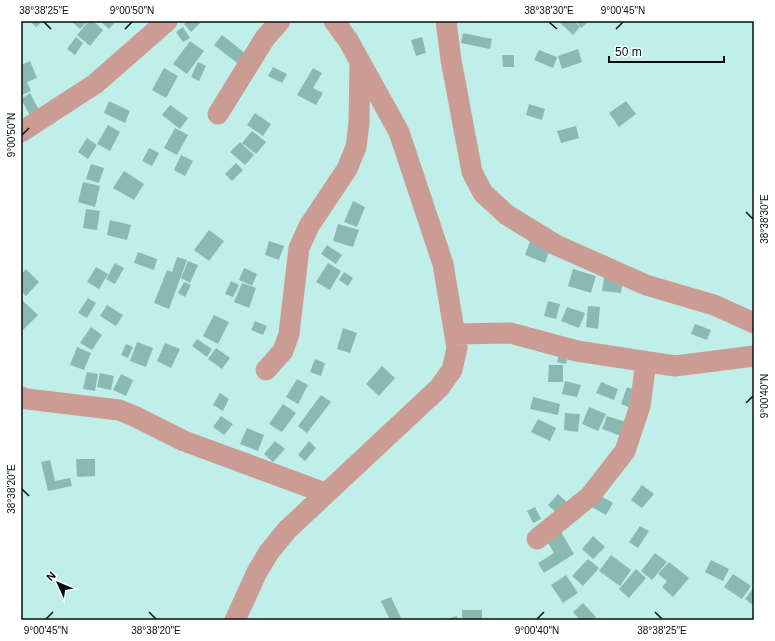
<svg xmlns="http://www.w3.org/2000/svg" width="775" height="641" viewBox="0 0 775 641" font-family="Arial,sans-serif">
<style>
.building{fill:#8bb9b2}
.lines{fill:none;stroke-linecap:round;stroke-linejoin:round}
.minor{stroke:#cb9c93;stroke-width:21}
.ticks{fill:none;stroke:#02110f;stroke-width:1.5}
.neatline{fill:none;stroke:#02110f;stroke-width:1.5}
.ticks-label{font-size:10px;text-anchor:middle;fill:#02110f}
</style>
<rect width="100%" height="100%" fill="#c0efe9"/>
<path class="building" d="M30 21H43L36 27Z
M71 21H88L80 29Z
M89 21H93L103 30 90 46 77 35Z
M100 21H116L109 29Z
M187 21H202L191 32 184 24Z
M558 21H574L580 27 573 35Z
M576 21H589L581 28Z
M183 27 190 38 183 42 176 32Z
M463 33 492 39 490 49 461 43Z
M222 35 245 53 237 63 214 45Z
M76 37 83 43 75 55 67 49Z
M422 37 426 53 416 56 411 40Z
M190 41 204 51 187 74 173 64Z
M578 49 582 62 562 69 558 56Z
M539 50 557 57 553 68 534 60Z
M502 55H514V67H503Z
M30 61 37 78 27 82 31 91 22 95 21 65Z
M198 62 206 66 199 81 191 77Z
M273 67 287 74 282 83 268 76Z
M164 68 178 76 166 98 152 90Z
M313 68 322 73 313 88 323 93 316 105 297 95Z
M30 93 40 112 31 117 21 99Z
M109 101 130 111 125 123 104 113Z
M626 101 636 114 619 127 609 113Z
M529 104 545 109 542 120 526 115Z
M170 105 188 118 180 129 162 115Z
M255 113 271 124 263 136 247 125Z
M108 125 120 132 110 151 97 144Z
M576 126 579 138 561 143 557 131Z
M175 128 188 135 177 155 164 148Z
M252 131 266 142 256 154 242 143Z
M87 138 97 145 88 159 78 152Z
M240 142 254 155 245 165 230 152Z
M149 148 159 153 152 166 142 161Z
M181 155 193 161 185 176 174 170Z
M236 163 243 170 232 181 225 174Z
M91 164 104 168 99 183 86 179Z
M124 171 144 184 134 200 113 188Z
M83 182 100 186 95 207 78 202Z
M353 201 365 207 357 227 344 222Z
M86 209 100 211 97 230 83 228Z
M110 220 131 225 127 240 107 235Z
M338 224 359 230 353 247 333 241Z
M209 230 224 241 209 261 194 250Z
M269 241 284 246 279 260 265 255Z
M530 241 550 249 545 263 525 255Z
M327 245 342 255 336 264 321 254Z
M138 252 157 259 154 270 134 263Z
M177 257 187 260 169 309 154 303 167 270 172 272Z
M188 261 198 265 190 283 181 278Z
M115 263 124 268 115 284 106 279Z
M328 263 341 271 330 290 316 282Z
M96 267 108 274 99 289 87 282Z
M244 268 257 274 252 286 239 280Z
M26 269 39 282 26 296 21 291V274Z
M573 269 596 276 591 293 568 286Z
M344 272 353 278 348 286 339 280Z
M604 278 623 280 621 293 602 291Z
M231 281 239 285 233 297 225 294Z
M184 282 191 285 185 297 178 293Z
M242 283 256 288 249 308 234 302Z
M88 298 96 303 87 318 78 313Z
M22 300 38 315 23 330 21 327V301Z
M548 301 560 304 556 319 544 316Z
M107 305 123 315 116 326 100 316Z
M588 306 600 307 598 329 586 327Z
M567 307 585 313 579 328 561 321Z
M214 315 229 322 218 344 203 336Z
M255 321 267 326 263 335 251 330Z
M695 324 711 330 707 340 691 334Z
M91 327 102 335 92 350 80 343Z
M343 328 357 333 350 353 337 349Z
M197 339 212 349 207 357 192 346Z
M137 342 153 348 146 367 130 361Z
M165 343 180 349 171 368 157 361Z
M126 344 133 347 128 358 121 355Z
M77 347 91 353 84 370 70 365Z
M216 348 230 358 222 369 208 359Z
M560 350 569 352 566 364 557 362Z
M315 359 325 363 321 376 310 372Z
M549 365H563V382H548Z
M382 366 395 378 379 396 366 384Z
M87 372 98 374 95 391 83 389Z
M100 373 114 376 111 390 97 387Z
M121 374 133 380 126 396 113 390Z
M297 379 308 385 298 404 286 397Z
M565 381 581 385 577 397 562 394Z
M601 382 618 389 614 400 596 393Z
M627 387 638 391 631 408 621 404Z
M220 393 229 399 223 411 213 405Z
M321 395 331 402 307 433 298 426Z
M533 397 560 404 558 415 530 409Z
M283 404 296 413 282 432 269 424Z
M589 407 606 414 598 431 582 424Z
M565 413 580 414 578 432 564 430Z
M221 416 233 424 224 435 213 427Z
M607 416 626 422 621 436 602 429Z
M538 419 556 428 550 441 531 432Z
M247 428 264 435 258 451 240 444Z
M275 441 285 449 273 462 264 454Z
M309 441 316 448 305 461 298 455Z
M76 459H95V476L77 477Z
M50 460 55 481 70 478 72 486 48 491 41 462Z
M642 485 654 494 642 508 631 500Z
M558 494 570 505 560 516 548 505Z
M597 494 613 503 606 515 590 506Z
M535 507 541 519 533 523 527 511Z
M640 526 649 531 638 548 629 542Z
M561 532 574 554 544 573 538 563 554 553 547 541Z
M593 536 605 547 593 559 582 549Z
M655 553 667 562 652 580 641 571Z
M611 555 631 570 620 586 599 571Z
M588 559 599 568 583 586 572 576Z
M711 560 729 569 723 581 705 572Z
M669 562 689 578 673 597 662 587 667 581 658 574Z
M636 569 646 578 629 598 619 589Z
M733 574 751 586 742 599 724 587Z
M566 575 578 593 563 603 551 585Z
M754 587V606L745 599Z
M391 597 402 620H390L381 601Z
M583 603 596 617 593 620H580L573 612Z
M462 610H482V620H462Z
M457 616 458 620H442Z"/>
<g class="lines">
<path class="minor" d="M446 21 451 60 472 172 483 193 507 215 556 245 646 285 714 305 754 323
M218 114 265 38 280 21
M21 132 95 84 167 21
M455 334 510 333 577 351 675 366 754 356
M266 370 283 351 289 334 299 248 309 226 347 169 356 147 359 123 360 62
M21 397 27 399 119 410 134 416 184 441 325 493
M537 539 590 496 625 451 640 406 646 362
M235 620 257 572 269 552 287 530 439 388 452 370 457 348 443 264 399 132 348 40 334 21"/>
</g>
<path class="ticks" d="M44 22 51 29M549 22 557 29M125 29 132 22M616 29 623 22M22 135 29 128M746 212 753 219M746 403 753 396M22 489 29 496M149 612 156 619M655 612 662 619M46 619 53 612M537 619 544 612"/>
<rect width="775" height="641" fill="none" stroke="#ffffff" stroke-width="44"/>
<g transform="translate(58 583) rotate(314)" stroke="#ffffff" stroke-width="3" paint-order="stroke">
<path d="M0-3L7 15L0 10L-7 15Z" fill="#02110f"/>
<text y="-6" font-size="11" font-weight="bold" text-anchor="middle" fill="#02110f">N</text>
</g>
<path d="M609 56v6h115v-6" fill="none" stroke="#02110f" stroke-width="2"/>
<text x="615" y="56" font-size="12" fill="#02110f" stroke="#ffffff" stroke-width="3" paint-order="stroke">50 m</text>
<rect x="22" y="22" width="731" height="597" class="neatline"/>
<g class="ticks-label">
<text x="44" y="14">38°38'25"E</text>
<text x="132" y="14">9°00'50"N</text>
<text x="549" y="14">38°38'30"E</text>
<text x="623" y="14">9°00'45"N</text>
<text transform="translate(11 135) rotate(-90)" y="4">9°00'50"N</text>
<text transform="translate(764 219) rotate(-90)" y="4">38°38'30"E</text>
<text transform="translate(764 396) rotate(-90)" y="4">9°00'40"N</text>
<text transform="translate(11 489) rotate(-90)" y="4">38°38'20"E</text>
<text x="46" y="634">9°00'45"N</text>
<text x="156" y="634">38°38'20"E</text>
<text x="537" y="634">9°00'40"N</text>
<text x="662" y="634">38°38'25"E</text>
</g>
</svg>
